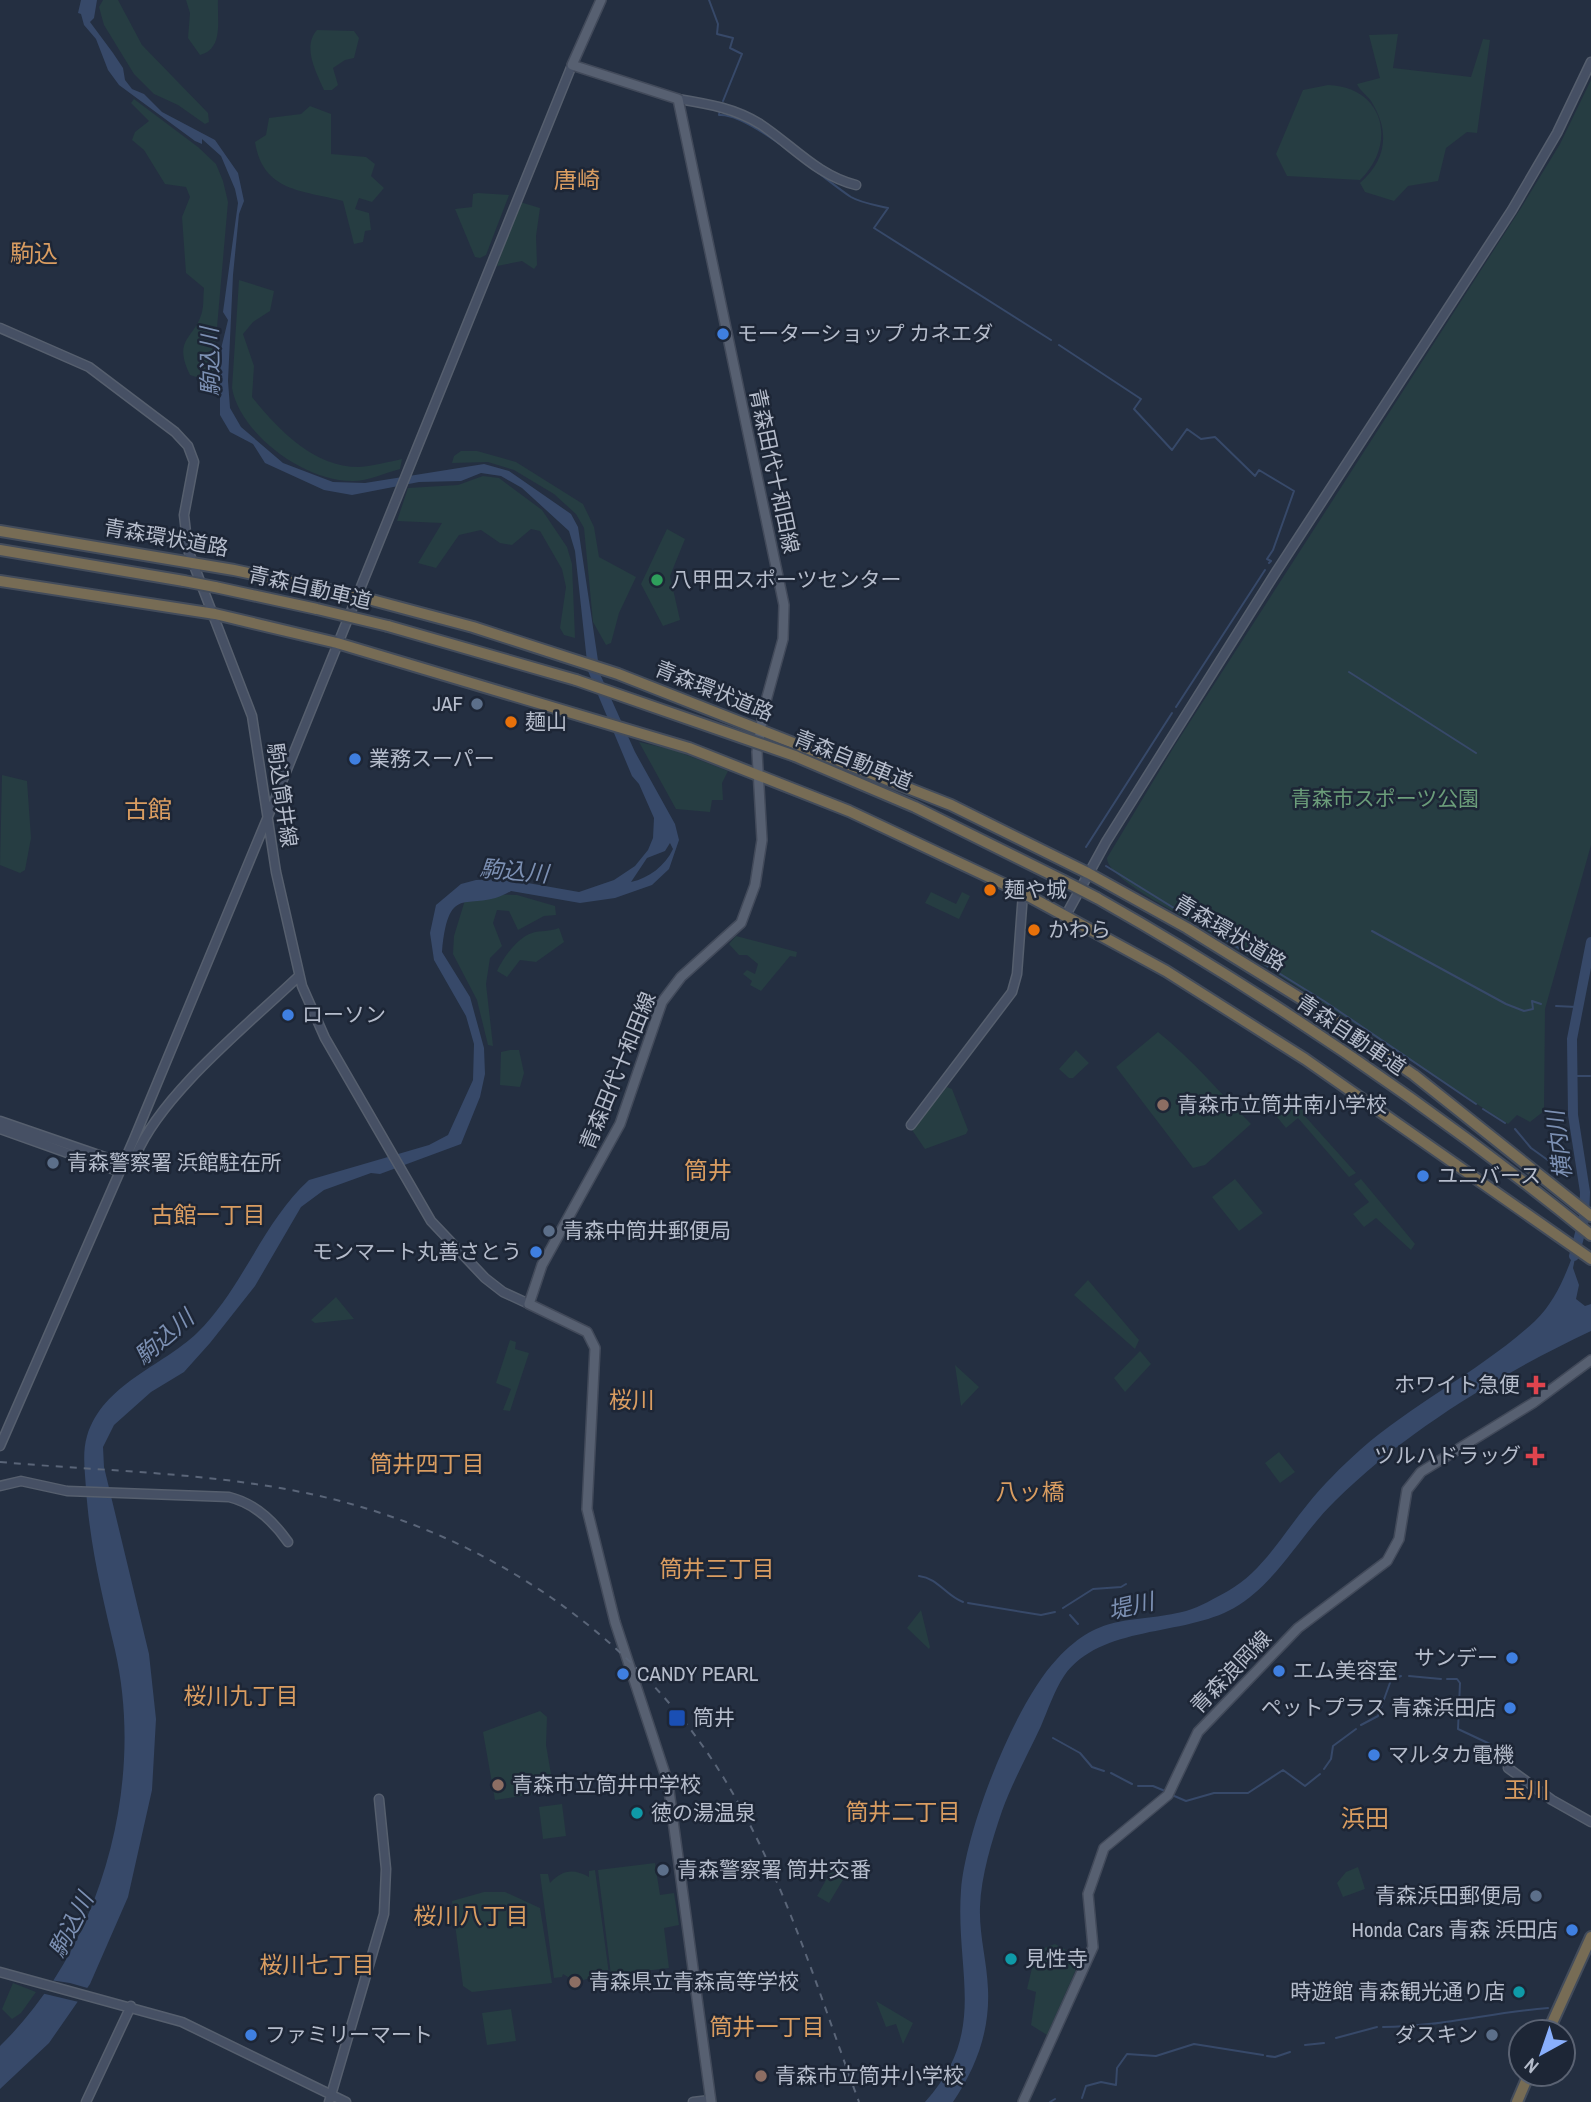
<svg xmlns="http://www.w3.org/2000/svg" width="1591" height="2102" viewBox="0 0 1591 2102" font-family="'Archivo Narrow','Noto Sans JP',sans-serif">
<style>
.green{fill:#263d42}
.water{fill:#374969;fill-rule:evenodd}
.pier{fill:#242f41}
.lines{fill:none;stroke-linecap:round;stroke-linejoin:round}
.stream{stroke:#374969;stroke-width:2}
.river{stroke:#374969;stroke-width:10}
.secondary-casing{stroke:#565f6e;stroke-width:11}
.primary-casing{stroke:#424a5a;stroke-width:12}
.highway-casing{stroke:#434c5b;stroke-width:14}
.secondary{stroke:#465064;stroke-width:8}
.primary{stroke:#576071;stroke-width:9}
.highway{stroke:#776c55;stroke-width:10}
.rail{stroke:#5a6578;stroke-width:2;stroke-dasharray:7 7;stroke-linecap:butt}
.highway-bridge-casing{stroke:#434c5b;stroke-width:14;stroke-linecap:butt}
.highway-bridge{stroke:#776c55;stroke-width:10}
.shop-dot{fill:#3f7fe0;stroke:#1d2636;stroke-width:2.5}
.leisure-dot{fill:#2e9e5b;stroke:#1d2636;stroke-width:2.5}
.service-dot{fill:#5c6f8a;stroke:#1d2636;stroke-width:2.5}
.food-dot{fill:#e8710a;stroke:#1d2636;stroke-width:2.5}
.education-dot{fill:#8d6e63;stroke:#1d2636;stroke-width:2.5}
.health-dot{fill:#e0444e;stroke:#1d2636;stroke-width:2.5}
.transit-dot{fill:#1a4fb4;stroke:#1d2636;stroke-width:2.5}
.culture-dot{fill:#0f9aa8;stroke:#1d2636;stroke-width:2.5}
.labels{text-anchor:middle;stroke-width:5;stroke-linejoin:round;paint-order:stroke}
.poi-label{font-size:21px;fill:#b5bccb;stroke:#1d2636;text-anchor:start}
.street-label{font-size:21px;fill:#b5bccb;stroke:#1d2636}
.park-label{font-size:21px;fill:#6b9d7a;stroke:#1d2636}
.neighbourhood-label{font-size:23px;fill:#da9d61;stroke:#1d2636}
.water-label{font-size:23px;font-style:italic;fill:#7c90b3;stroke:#1d2636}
.quarter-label{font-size:24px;fill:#da9d61;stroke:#1d2636}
</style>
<rect width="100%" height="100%" fill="#242f41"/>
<path class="green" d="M103 0H118L142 45 208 113 209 122 205 124 178 105 154 94 134 74 104 25 99 7Z
M186 0H218C217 20 224 49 200 55L188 38 190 13Z
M317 30 354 31 359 38 354 58 345 60 333 68 338 85 332 90H324C316 72 302 47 317 30Z
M1398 34 1393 68 1471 77 1483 39 1490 40 1477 133 1467 132 1446 148 1438 181 1408 186 1394 201 1365 192 1360 183C1387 159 1390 131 1371 101 1366 94 1360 91 1357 84L1380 78 1369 35Z
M1591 80V845L1545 1009 1544 1111 1530 1122 1517 1115 1508 1124C1403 1057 1301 986 1194 923 1176 912 1107 878 1107 858L1175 745 1521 208 1560 144Z
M1328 85C1384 87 1398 143 1360 180L1287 176 1276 154 1303 90Z
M134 99 198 147 216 164 223 181 228 202 213 373 203 379 190 375C172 338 195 339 202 312 204 304 203 296 204 288L186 273 182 217 190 197 186 187 165 184 144 150 132 140 135 132 149 121 131 103Z
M310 106 331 114V154L366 157 375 164 371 176 384 188 372 202 359 198 355 209 369 213 371 230 365 231 363 242 354 244 343 201C302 190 263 192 255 142L266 135 269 118 301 114Z
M478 193 509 195 486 255 480 258 475 257 455 209 472 207 473 194Z
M520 202 540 208 536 236 537 265 534 269 522 261 497 266Z
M239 280 274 291 270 311 253 322 243 334 254 366 252 397C278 429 313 467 359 467 373 466 388 462 402 459L400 469C385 473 368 481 353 481 305 482 240 434 232 388Z
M461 451H477L516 462 583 504 594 527 599 557 636 577 619 613 611 643 606 645 593 622 584 528 576 514 554 494 514 470 488 462 452 463 454 456Z
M483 476 499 478 542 510 567 547 572 564 575 638 564 635 560 628 566 587 562 569 540 531 531 529 512 545 500 543 481 530 459 535 436 568 418 563 442 523 397 521 408 488 458 485Z
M667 529 685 539 670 576 680 620 663 626 641 584Z
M639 742 674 750 728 771 722 783 723 800H712L710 812 676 809Z
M2 775 27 781 31 838 25 870 20 873 0 865Z
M931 892 956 904 962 892 970 896 959 919 925 903Z
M480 894 517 895 555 906 556 915 544 916 518 930 509 911 497 910 493 923 502 946 490 958 486 984 493 1046 488 1045 477 1000 453 954 454 936 465 900Z
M559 928 564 942 536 962 520 960 507 977 497 971C503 958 517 938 532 933 541 930 549 932 559 928Z
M736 936 797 952 796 957 790 956 761 991 750 985 752 981 743 974 747 970 755 974 758 964 747 955H739L729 944Z
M1158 1032C1192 1059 1220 1093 1251 1124L1205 1165 1193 1168 1116 1067Z
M510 1050H519L524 1073 520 1087 500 1085 501 1052Z
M1076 1050 1089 1063 1073 1078H1069L1059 1069Z
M947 1087 952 1089 968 1130 966 1134 925 1149 912 1130Z
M1291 1098 1307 1110 1303 1114 1356 1173 1349 1177 1298 1118 1286 1128 1277 1117Z
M1235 1179 1263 1213 1239 1231 1212 1197Z
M1361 1179 1415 1244 1411 1250 1376 1218 1364 1227 1353 1214 1369 1202 1354 1184Z
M1088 1280 1139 1340 1135 1349 1074 1295Z
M336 1297 354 1319 315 1323 311 1320Z
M510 1340 516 1342 515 1349 529 1353 510 1411 503 1410 511 1389 496 1383Z
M1140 1351 1151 1364 1125 1392 1114 1378Z
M955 1365 979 1387 961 1406Z
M1279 1452 1295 1472 1280 1483 1265 1463Z
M921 1610 930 1647 929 1649 907 1628Z
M540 1711 547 1717 546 1745 551 1774 541 1786 542 1793 495 1800 483 1732Z
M562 1804 566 1836 543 1839 539 1807Z
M655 1863 660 1895 674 1893 679 1925 664 1928 669 1968 611 1975 598 1870Z
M1358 1867 1365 1889 1343 1897 1337 1883 1346 1872Z
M595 1870 609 1974H602L601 1969C588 1982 578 1984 563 1974L562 1977 554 1978 540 1874H548L550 1883C562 1870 573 1868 589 1877V1871Z
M834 1872 844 1878 829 1903 817 1896 830 1873Z
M484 1892H505L540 1908 552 1983 472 1992 463 1986 452 1901Z
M1055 1944 1081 1958 1047 2035 1031 2025 1036 1992 1027 1989 1036 1951Z
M13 1983 36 1992 21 2013 12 2019 2 2009Z
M876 2001 913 2023 903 2044 896 2024 886 2027Z
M511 2009 516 2041 487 2045 482 2013Z"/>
<path class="water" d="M81 0H97L94 18 90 22 113 53 123 68 125 80 132 89 144 94 162 112 215 140 238 173 244 201 239 214 233 275 228 381 230 408 241 427 283 463 333 482 365 483 484 464 509 471 571 514 578 527 600 674 635 752 675 824 679 840 669 869 652 885 615 898 580 903 511 891C469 916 449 877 442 952L470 997 484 1048 485 1074 480 1097 461 1144 380 1174 371 1173 324 1190 301 1207 255 1286 210 1343 184 1372 151 1392 114 1425 103 1447 104 1467 149 1654 156 1719 152 1790 128 1897 90 1984 49 2043 0 2089V2046C100 1949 146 1786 115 1650 102 1595 90 1546 86 1489 85 1471 82 1453 87 1436 103 1384 161 1367 197 1333 243 1288 262 1223 309 1180L429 1145 448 1135 473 1080 474 1044 466 1016 434 960 430 933 436 905 461 884 476 880 505 879 579 892 614 880 635 866 648 850 653 838 654 818 639 784 632 776 588 671 575 551 569 531 522 488 501 476 481 473 461 481 419 482 352 495 324 490 265 463 253 444 230 432 220 415V353L228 320 223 312 238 203 235 189 221 156 202 139V144L195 141 119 85 108 70 96 39 84 25 81 14 78 13ZM670 843 673 849C665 866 649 878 631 882L647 858 665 851Z
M1579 1239 1573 1268 1579 1285 1576 1299 1585 1306 1591 1304V1331C1500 1374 1407 1430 1335 1501 1300 1535 1277 1583 1234 1608 1183 1637 1101 1624 1064 1676 1054 1691 1048 1710 1041 1726 1028 1754 1013 1781 1002 1811 992 1840 981 1876 980 1907 979 1935 987 1961 988 1989 990 2031 976 2068 953 2102H925C989 2031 955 1973 961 1890 966 1828 1015 1703 1057 1659 1103 1610 1131 1625 1186 1611 1200 1607 1215 1598 1228 1591 1262 1572 1283 1534 1307 1505 1323 1485 1341 1467 1360 1450 1415 1402 1482 1370 1535 1321 1558 1299 1568 1268 1579 1239Z"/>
<path class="pier" d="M50 1980 70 1983 91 1989 83 2003 41 1993Z"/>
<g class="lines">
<path class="stream" d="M709 0 718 24 717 34 733 38 730 48 742 54 723 101
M720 110 719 115C749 112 823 179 851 197 861 203 876 205 888 208L874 228 1051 340
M1059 345 1141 399 1134 409 1172 450 1187 429 1201 439 1215 437 1255 476 1259 470 1294 491 1273 550 1267 559 1271 561 1269 563
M1349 672 1476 753
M1176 707 1265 570
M1086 847 1172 713
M1106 866 1324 1001 1476 1104
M1372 931 1506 1004 1524 1011 1533 1009 1532 1001 1541 1004
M1556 1006 1577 1007
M1571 1076H1590
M1483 1109 1505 1123
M1515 1129 1531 1148 1563 1171
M1581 1185 1585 1188
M919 1576C938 1578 946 1596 963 1602
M968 1603 1041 1615 1055 1612
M1063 1608 1093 1589 1121 1587 1126 1584
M1070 1615 1078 1624
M1409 1676 1441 1679
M1447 1679H1457L1460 1683 1458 1729 1490 1744 1496 1751
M1361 1725 1378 1716 1391 1680 1401 1676
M1053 1738 1080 1753 1092 1767 1104 1771
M1324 1769 1331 1759 1333 1746 1356 1729
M1111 1773 1132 1784
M1138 1786H1153L1165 1791
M1172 1795 1186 1801 1214 1793H1248L1283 1770 1305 1786 1320 1774
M1383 2027C1439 2027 1493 2012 1548 2008
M1336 2038 1377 2027
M1305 2045 1324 2043
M1267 2056 1275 2057 1290 2052
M1082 2098 1086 2086 1101 2082 1116 2085 1117 2068 1127 2054 1156 2056 1194 2044 1263 2055
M1050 2102 1055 2099"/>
<path class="river" d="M1574 1256 1584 1218 1585 1192 1573 1115 1572 1039 1591 942"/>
<defs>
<path id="secondary" d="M678 99C708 104 734 108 760 124 792 145 818 176 856 185
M0 328 89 367 175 432 188 446 194 462 184 515 188 550 252 716 276 872 302 986 325 1038 431 1221 485 1278 503 1292 529 1304
M1066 915 1106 842 1276 572 1512 210 1557 133 1591 62
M0 1121 122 1163
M911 1125 1012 992 1017 974 1023 893
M0 1129 118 1171
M136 1155C162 1093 250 1023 299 976
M0 1446 134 1139 269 814 572 65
M0 1486 21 1481 67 1491 229 1497C254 1503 274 1522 288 1542
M1508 1768 1552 1800 1591 1822
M0 1972 182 2022 346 2102
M86 2102 131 2006
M329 2102 384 1914 386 1869 379 1799
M693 2102 710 2100"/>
<path id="primary" d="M601 0 572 65 678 99 784 605 783 639 764 708 757 752 762 840 755 885 741 923 681 977 662 1002 620 1124 542 1265 529 1304 587 1332 595 1348 587 1509 615 1622 668 1783 711 2102
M1023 2102 1093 1947 1088 1894 1104 1848 1168 1795 1198 1732 1298 1628 1387 1561 1399 1539 1407 1490 1421 1472 1533 1403 1591 1360"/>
<path id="highway" d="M0 531 234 570 357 596 473 627 618 674 951 805 1088 873 1187 928 1321 1011 1414 1075 1591 1216
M0 550 184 581
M0 581 215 614 337 643 689 748 849 811 1023 893 1166 971 1305 1059 1591 1259
M215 587 317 609
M388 626 576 680
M795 756 915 807 1062 880
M1097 898C1270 996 1436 1110 1591 1235
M1548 2032 1591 1937
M1517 2102 1529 2074"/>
</defs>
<use href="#secondary" class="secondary-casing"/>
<use href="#primary" class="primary-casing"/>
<use href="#highway" class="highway-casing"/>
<use href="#secondary" class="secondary"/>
<use href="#primary" class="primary"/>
<use href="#highway" class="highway"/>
<path class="rail" d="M0 1462C99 1471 203 1472 301 1492 472 1526 633 1628 725 1780 785 1879 819 1994 859 2102"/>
<defs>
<path id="highway-bridge" d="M184 581 215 587
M317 609 388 626
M576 680 795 756
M1062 880 1097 898"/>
</defs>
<use href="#highway-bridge" class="highway-bridge-casing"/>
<use href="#highway-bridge" class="highway-bridge"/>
</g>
<g class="shop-dot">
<circle cx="723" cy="334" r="7"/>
<circle cx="355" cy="759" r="7"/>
<circle cx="288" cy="1015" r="7"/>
<circle cx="1423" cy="1176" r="7"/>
<circle cx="536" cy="1252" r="7"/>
<circle cx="1512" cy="1658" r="7"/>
<circle cx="1279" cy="1671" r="7"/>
<circle cx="623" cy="1674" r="7"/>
<circle cx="1510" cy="1708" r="7"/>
<circle cx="1374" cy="1755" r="7"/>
<circle cx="1572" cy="1930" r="7"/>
<circle cx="251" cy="2035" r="7"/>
</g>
<circle class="leisure-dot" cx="657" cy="580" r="7"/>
<g class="service-dot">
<circle cx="477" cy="704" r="7"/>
<circle cx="53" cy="1163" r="7"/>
<circle cx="549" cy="1231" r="7"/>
<circle cx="663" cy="1870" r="7"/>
<circle cx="1536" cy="1896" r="7"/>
<circle cx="1492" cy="2035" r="7"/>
</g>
<g class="food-dot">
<circle cx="511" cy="722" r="7"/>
<circle cx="990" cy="890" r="7"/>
<circle cx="1034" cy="930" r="7"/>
</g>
<g class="education-dot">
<circle cx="1163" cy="1105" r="7"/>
<circle cx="498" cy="1785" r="7"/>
<circle cx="575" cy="1982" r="7"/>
<circle cx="761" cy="2076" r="7"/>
</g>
<g class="health-dot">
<path d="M1532.5 1374.5h7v7h7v7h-7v7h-7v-7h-7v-7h7z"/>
<path d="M1531.5 1445.5h7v7h7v7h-7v7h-7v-7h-7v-7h7z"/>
</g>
<rect class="transit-dot" x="668" y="1709" width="18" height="18" rx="3.5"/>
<g class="culture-dot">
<circle cx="637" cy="1813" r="7"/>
<circle cx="1011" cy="1959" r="7"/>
<circle cx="1519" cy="1992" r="7"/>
</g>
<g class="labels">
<g class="poi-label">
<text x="737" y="341">モーターショップ カネエダ</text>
<text x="671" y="587">八甲田スポーツセンター</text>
<text x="463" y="711" text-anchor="end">JAF</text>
<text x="525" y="729">麺山</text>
<text x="369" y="766">業務スーパー</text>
<text x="1004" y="897">麺や城</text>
<text x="1048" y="937">かわら</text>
<text x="302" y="1022">ローソン</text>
<text x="1177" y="1112">青森市立筒井南小学校</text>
<text x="67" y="1170">青森警察署 浜館駐在所</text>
<text x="1437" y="1183">ユニバース</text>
<text x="563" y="1238">青森中筒井郵便局</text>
<text x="522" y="1259" text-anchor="end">モンマート丸善さとう</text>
<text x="1520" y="1392" text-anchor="end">ホワイト急便</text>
<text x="1521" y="1463" text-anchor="end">ツルハドラッグ</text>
<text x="1498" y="1665" text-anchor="end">サンデー</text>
<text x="1293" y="1678">エム美容室</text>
<text x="637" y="1681">CANDY PEARL</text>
<text x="1496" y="1715" text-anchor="end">ペットプラス 青森浜田店</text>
<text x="693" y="1725">筒井</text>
<text x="1388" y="1762">マルタカ電機</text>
<text x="512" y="1792">青森市立筒井中学校</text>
<text x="651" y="1820">徳の湯温泉</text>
<text x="677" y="1877">青森警察署 筒井交番</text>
<text x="1522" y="1903" text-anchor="end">青森浜田郵便局</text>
<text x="1558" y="1937" text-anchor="end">Honda Cars 青森 浜田店</text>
<text x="1025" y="1966">見性寺</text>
<text x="589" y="1989">青森県立青森高等学校</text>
<text x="1505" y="1999" text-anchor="end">時遊館 青森観光通り店</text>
<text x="265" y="2042">ファミリーマート</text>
<text x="1478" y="2042" text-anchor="end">ダスキン</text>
<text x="775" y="2083">青森市立筒井小学校</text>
</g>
<g class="street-label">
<text transform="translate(774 471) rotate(78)" y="7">青森田代十和田線</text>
<text transform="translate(166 538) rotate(10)" y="7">青森環状道路</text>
<text transform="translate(310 588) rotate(13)" y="7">青森自動車道</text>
<text transform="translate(714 691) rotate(22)" y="7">青森環状道路</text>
<text transform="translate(853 760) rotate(22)" y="7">青森自動車道</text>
<text transform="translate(282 795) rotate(82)" y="7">駒込筒井線</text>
<text transform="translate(1230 933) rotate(31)" y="7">青森環状道路</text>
<text transform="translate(1351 1035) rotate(34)" y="7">青森自動車道</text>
<text transform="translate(618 1071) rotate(-68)" y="7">青森田代十和田線</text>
<text transform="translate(1231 1672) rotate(-46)" y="7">青森浪岡線</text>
</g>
<g class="park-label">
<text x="1385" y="806">青森市スポーツ公園</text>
</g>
<g class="neighbourhood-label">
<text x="577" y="188">唐崎</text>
<text x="208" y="1223">古館一丁目</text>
<text x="632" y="1408">桜川</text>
<text x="427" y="1472">筒井四丁目</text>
<text x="1030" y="1500">八ッ橋</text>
<text x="717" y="1577">筒井三丁目</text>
<text x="241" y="1704">桜川九丁目</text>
<text x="1527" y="1798">玉川</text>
<text x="903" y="1820">筒井二丁目</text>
<text x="471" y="1924">桜川八丁目</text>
<text x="317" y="1973">桜川七丁目</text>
<text x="767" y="2035">筒井一丁目</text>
</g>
<g class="water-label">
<text transform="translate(210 362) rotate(-91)" y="8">駒込川</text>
<text transform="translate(514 871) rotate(5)" y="8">駒込川</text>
<text transform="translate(1559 1145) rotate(-97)" y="8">横内川</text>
<text transform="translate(164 1337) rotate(-41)" y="8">駒込川</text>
<text transform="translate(1131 1606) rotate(-13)" y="8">堤川</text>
<text transform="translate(71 1925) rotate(-63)" y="8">駒込川</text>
</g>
<g class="quarter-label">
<text x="34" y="262">駒込</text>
<text x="148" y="818">古館</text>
<text x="708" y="1179">筒井</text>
<text x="1365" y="1827">浜田</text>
</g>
</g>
<g transform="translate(1542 2053) rotate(220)"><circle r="33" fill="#1d2636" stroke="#5a6272" stroke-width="2"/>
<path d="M0-5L12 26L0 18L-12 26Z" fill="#89affc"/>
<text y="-10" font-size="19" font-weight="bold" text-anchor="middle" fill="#b5bccb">N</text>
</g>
</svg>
